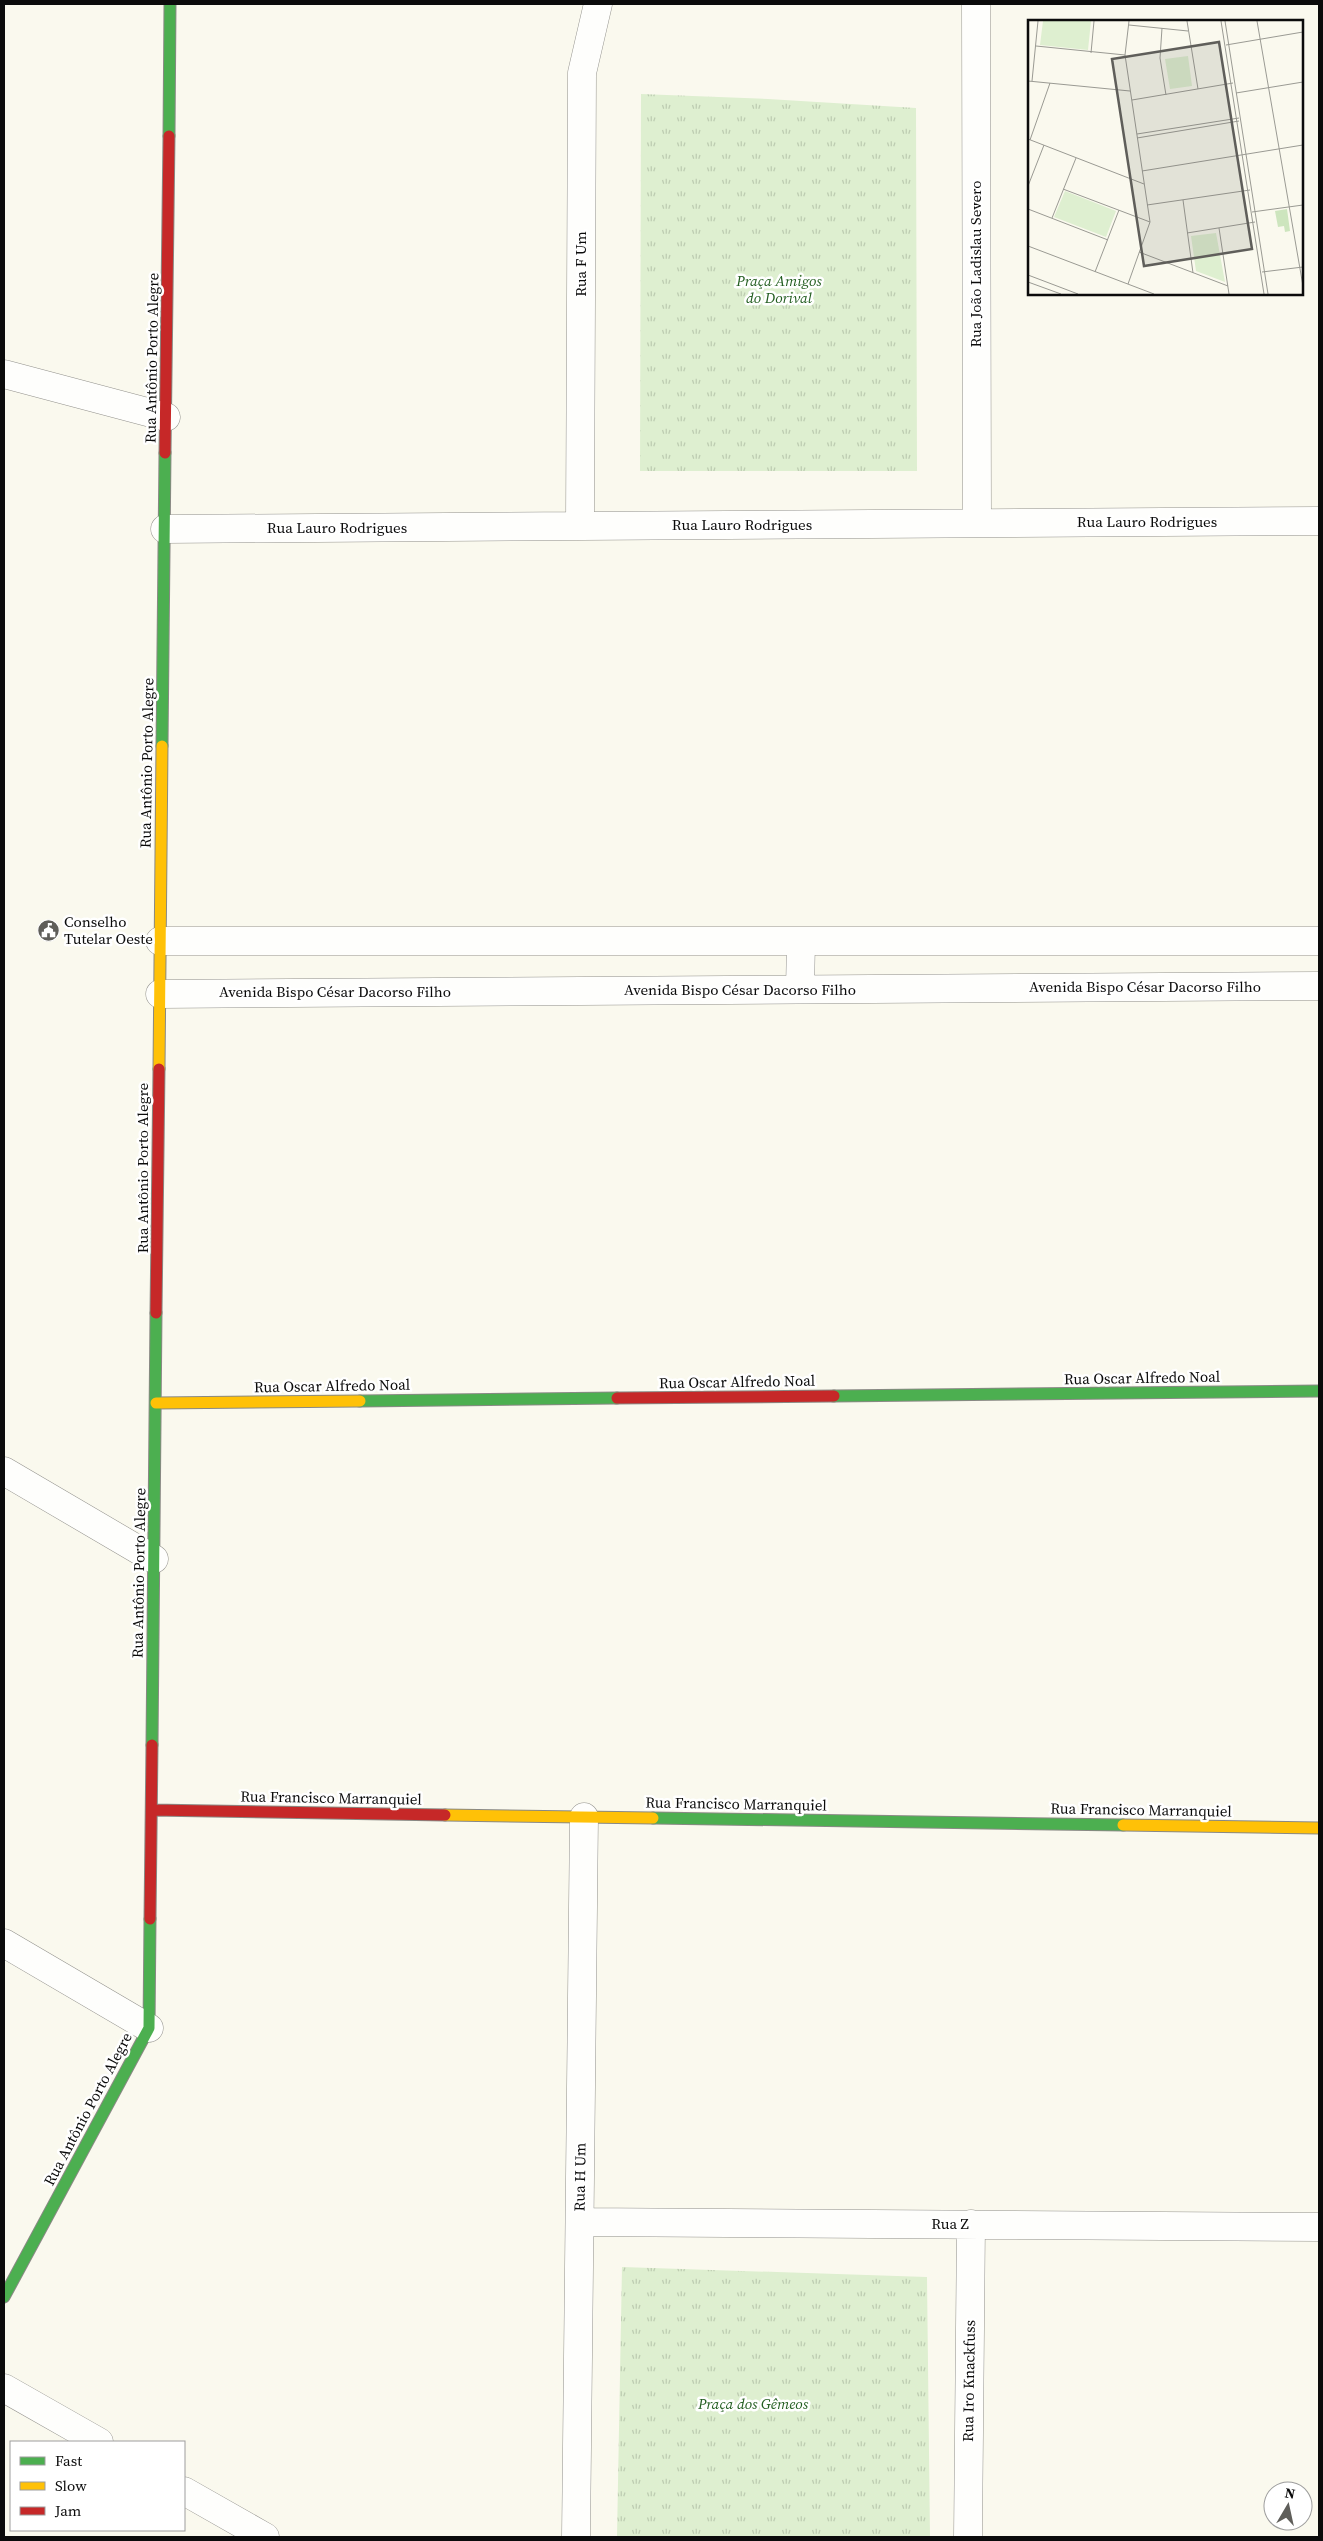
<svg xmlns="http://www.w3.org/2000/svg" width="1323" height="2541" viewBox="0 0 1323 2541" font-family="'Source Serif 4',serif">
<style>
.park{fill:url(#park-tufts)}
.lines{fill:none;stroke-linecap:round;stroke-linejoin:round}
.street-casing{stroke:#93928d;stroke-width:29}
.fast-casing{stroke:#898984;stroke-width:13}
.slow-casing{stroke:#898984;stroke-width:13}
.jam-casing{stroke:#898984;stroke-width:13}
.street{stroke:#fefefc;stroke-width:28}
.fast{stroke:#4caf50;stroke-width:11}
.slow{stroke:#ffc107;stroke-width:11}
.jam{stroke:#c62828;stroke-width:11}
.labels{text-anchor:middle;stroke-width:5;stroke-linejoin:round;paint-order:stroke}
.street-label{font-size:15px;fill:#0b0b0b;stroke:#fff}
.park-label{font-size:15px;font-style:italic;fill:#235e20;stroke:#fff}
.poi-label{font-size:15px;fill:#0b0b0b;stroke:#fff;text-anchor:start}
.inset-road{fill:none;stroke:#9a9a93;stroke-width:1}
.view{fill:#5f5e5a;fill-opacity:0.15;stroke:#5f5e5a;stroke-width:2.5}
.inset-edge{fill:none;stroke:#0b0b0b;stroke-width:2.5}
</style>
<defs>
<pattern id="park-tufts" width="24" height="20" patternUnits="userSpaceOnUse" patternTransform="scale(1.25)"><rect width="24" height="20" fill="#deefd0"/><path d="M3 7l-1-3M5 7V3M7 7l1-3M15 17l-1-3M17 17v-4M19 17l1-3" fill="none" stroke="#bdccb1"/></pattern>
</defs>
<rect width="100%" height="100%" fill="#faf9ee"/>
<path class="park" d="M641 94 768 99 916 108 917 471H640Z
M622 2267 927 2277 930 2537H617Z"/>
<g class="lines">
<defs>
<path id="street" d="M976 4 977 523
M4 374 166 417
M580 526 582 73 598 4
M165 529 1319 521
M160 941H1319
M800 989 801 942
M160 994 1319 986
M4 1471 154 1559
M4 1943 149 2028
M580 2222 1319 2227
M4 2388 99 2442
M184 2491 265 2537
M576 2537 584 1817
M968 2537 971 2224"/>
<path id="fast" d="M169 136 170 4
M162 746 165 453
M834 1396 1319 1391
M360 1401 617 1398
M152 1745 156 1313
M653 1818 1123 1825
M4 2297 149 2028 150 1919"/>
<path id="slow" d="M159 1069 162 746
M156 1403 360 1401
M445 1815 653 1818
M1123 1825 1319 1828"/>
<path id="jam" d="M165 453 169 136
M156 1313 159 1069
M617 1398 834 1396
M152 1810 445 1815
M150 1919 152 1745"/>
</defs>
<use href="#street" class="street-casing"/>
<use href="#fast" class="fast-casing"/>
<use href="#slow" class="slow-casing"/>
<use href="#jam" class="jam-casing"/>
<use href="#street" class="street"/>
<use href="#fast" class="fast"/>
<use href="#slow" class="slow"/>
<use href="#jam" class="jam"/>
</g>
<defs>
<symbol id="civic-disc" viewBox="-11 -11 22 22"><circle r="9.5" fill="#5f5e5a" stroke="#fff"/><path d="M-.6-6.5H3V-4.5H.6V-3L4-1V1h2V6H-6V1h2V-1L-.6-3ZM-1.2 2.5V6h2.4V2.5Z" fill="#fff"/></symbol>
</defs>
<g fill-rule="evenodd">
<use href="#civic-disc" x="36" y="918" width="25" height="25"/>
</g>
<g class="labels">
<g class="street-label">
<text transform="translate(581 264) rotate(-90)" y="5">Rua F Um</text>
<text transform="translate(976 264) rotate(-90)" y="5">Rua João Ladislau Severo</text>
<text transform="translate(152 358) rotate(-89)" y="5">Rua Antônio Porto Alegre</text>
<text x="1147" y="527">Rua Lauro Rodrigues</text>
<text x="742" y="530">Rua Lauro Rodrigues</text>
<text x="337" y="533">Rua Lauro Rodrigues</text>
<text transform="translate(147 763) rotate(-89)" y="5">Rua Antônio Porto Alegre</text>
<text x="1145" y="992">Avenida Bispo César Dacorso Filho</text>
<text x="740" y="995">Avenida Bispo César Dacorso Filho</text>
<text x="335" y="997">Avenida Bispo César Dacorso Filho</text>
<text transform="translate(143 1168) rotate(-90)" y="5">Rua Antônio Porto Alegre</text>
<text transform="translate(1142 1378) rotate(-1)" y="5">Rua Oscar Alfredo Noal</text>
<text transform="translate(737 1382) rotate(-1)" y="5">Rua Oscar Alfredo Noal</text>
<text transform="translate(332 1386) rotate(-1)" y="5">Rua Oscar Alfredo Noal</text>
<text transform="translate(139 1573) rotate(-89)" y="5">Rua Antônio Porto Alegre</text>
<text transform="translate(331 1798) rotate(1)" y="5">Rua Francisco Marranquiel</text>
<text transform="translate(736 1804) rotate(1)" y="5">Rua Francisco Marranquiel</text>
<text transform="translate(1141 1810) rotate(1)" y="5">Rua Francisco Marranquiel</text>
<text transform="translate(88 2109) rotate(-62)" y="5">Rua Antônio Porto Alegre</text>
<text transform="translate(580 2177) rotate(-89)" y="5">Rua H Um</text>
<text x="950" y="2229">Rua Z</text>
<text transform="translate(969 2381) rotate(-89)" y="5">Rua Iro Knackfuss</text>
</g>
<g class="park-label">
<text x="779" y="286">Praça Amigos<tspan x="779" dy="17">do Dorival</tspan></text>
<text x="753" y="2409">Praça dos Gêmeos</text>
</g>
<g class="poi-label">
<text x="64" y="927">Conselho<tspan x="64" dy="17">Tutelar Oeste</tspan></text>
</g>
</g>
<g transform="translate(1028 20)">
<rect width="275" height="275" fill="#faf9ee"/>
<path d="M259 189 262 211 257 212 256 206 250 207 247 191Z" fill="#cde5be"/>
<path d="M15 1H63L60 30 12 25ZM160 36 164 66 142 69 137 39ZM37 171 88 191 78 217 26 197ZM188 213 197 262 168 251 163 216Z" fill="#deefd0"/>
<path class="inset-road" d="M159 1 170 69M193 1 236 274M197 1 240 274M229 1 275 266M101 5 160 11M134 8 132 38 138 75M198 25 275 12M8 26 97 35M63 33 66 1M0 61 102 71M4 61 10 1M208 73 275 62M104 80 205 63M109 114 211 98M109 118 211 101M0 119 116 164M2 120 22 63M114 151 275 125M0 166 16 125M35 169 122 202M155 180 165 253M119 185 222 170M0 189 80 220M224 192 275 185M24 198 48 138M191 208 201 274M159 213 227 202M0 226 126 274M111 232 200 266M67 252 91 190M234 252 275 247M0 255 50 274M0 262 33 274M100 264 122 202 97 35 101 1"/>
<path class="view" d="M191 22 224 229 116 246 84 39Z"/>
<rect width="275" height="275" class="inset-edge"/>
</g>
<rect width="1323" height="2541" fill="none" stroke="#0b0b0b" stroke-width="10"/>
<rect x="10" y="2441" width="175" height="90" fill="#ffffff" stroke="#9d9d9d"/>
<rect x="20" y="2457" width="25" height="8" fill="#4caf50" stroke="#9d9d9d"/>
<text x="55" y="2466" font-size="15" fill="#0b0b0b">Fast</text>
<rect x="20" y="2482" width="25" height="8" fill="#ffc107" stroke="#9d9d9d"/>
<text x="55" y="2491" font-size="15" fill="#0b0b0b">Slow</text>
<rect x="20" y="2507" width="25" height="8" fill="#c62828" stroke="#9d9d9d"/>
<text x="55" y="2516" font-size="15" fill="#0b0b0b">Jam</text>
<g transform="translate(1288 2506) rotate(9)"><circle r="24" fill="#ffffff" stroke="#9d9d9d"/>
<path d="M0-4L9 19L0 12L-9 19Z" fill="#5f5e5a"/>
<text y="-8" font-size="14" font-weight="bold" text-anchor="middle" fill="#0b0b0b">N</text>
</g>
</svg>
